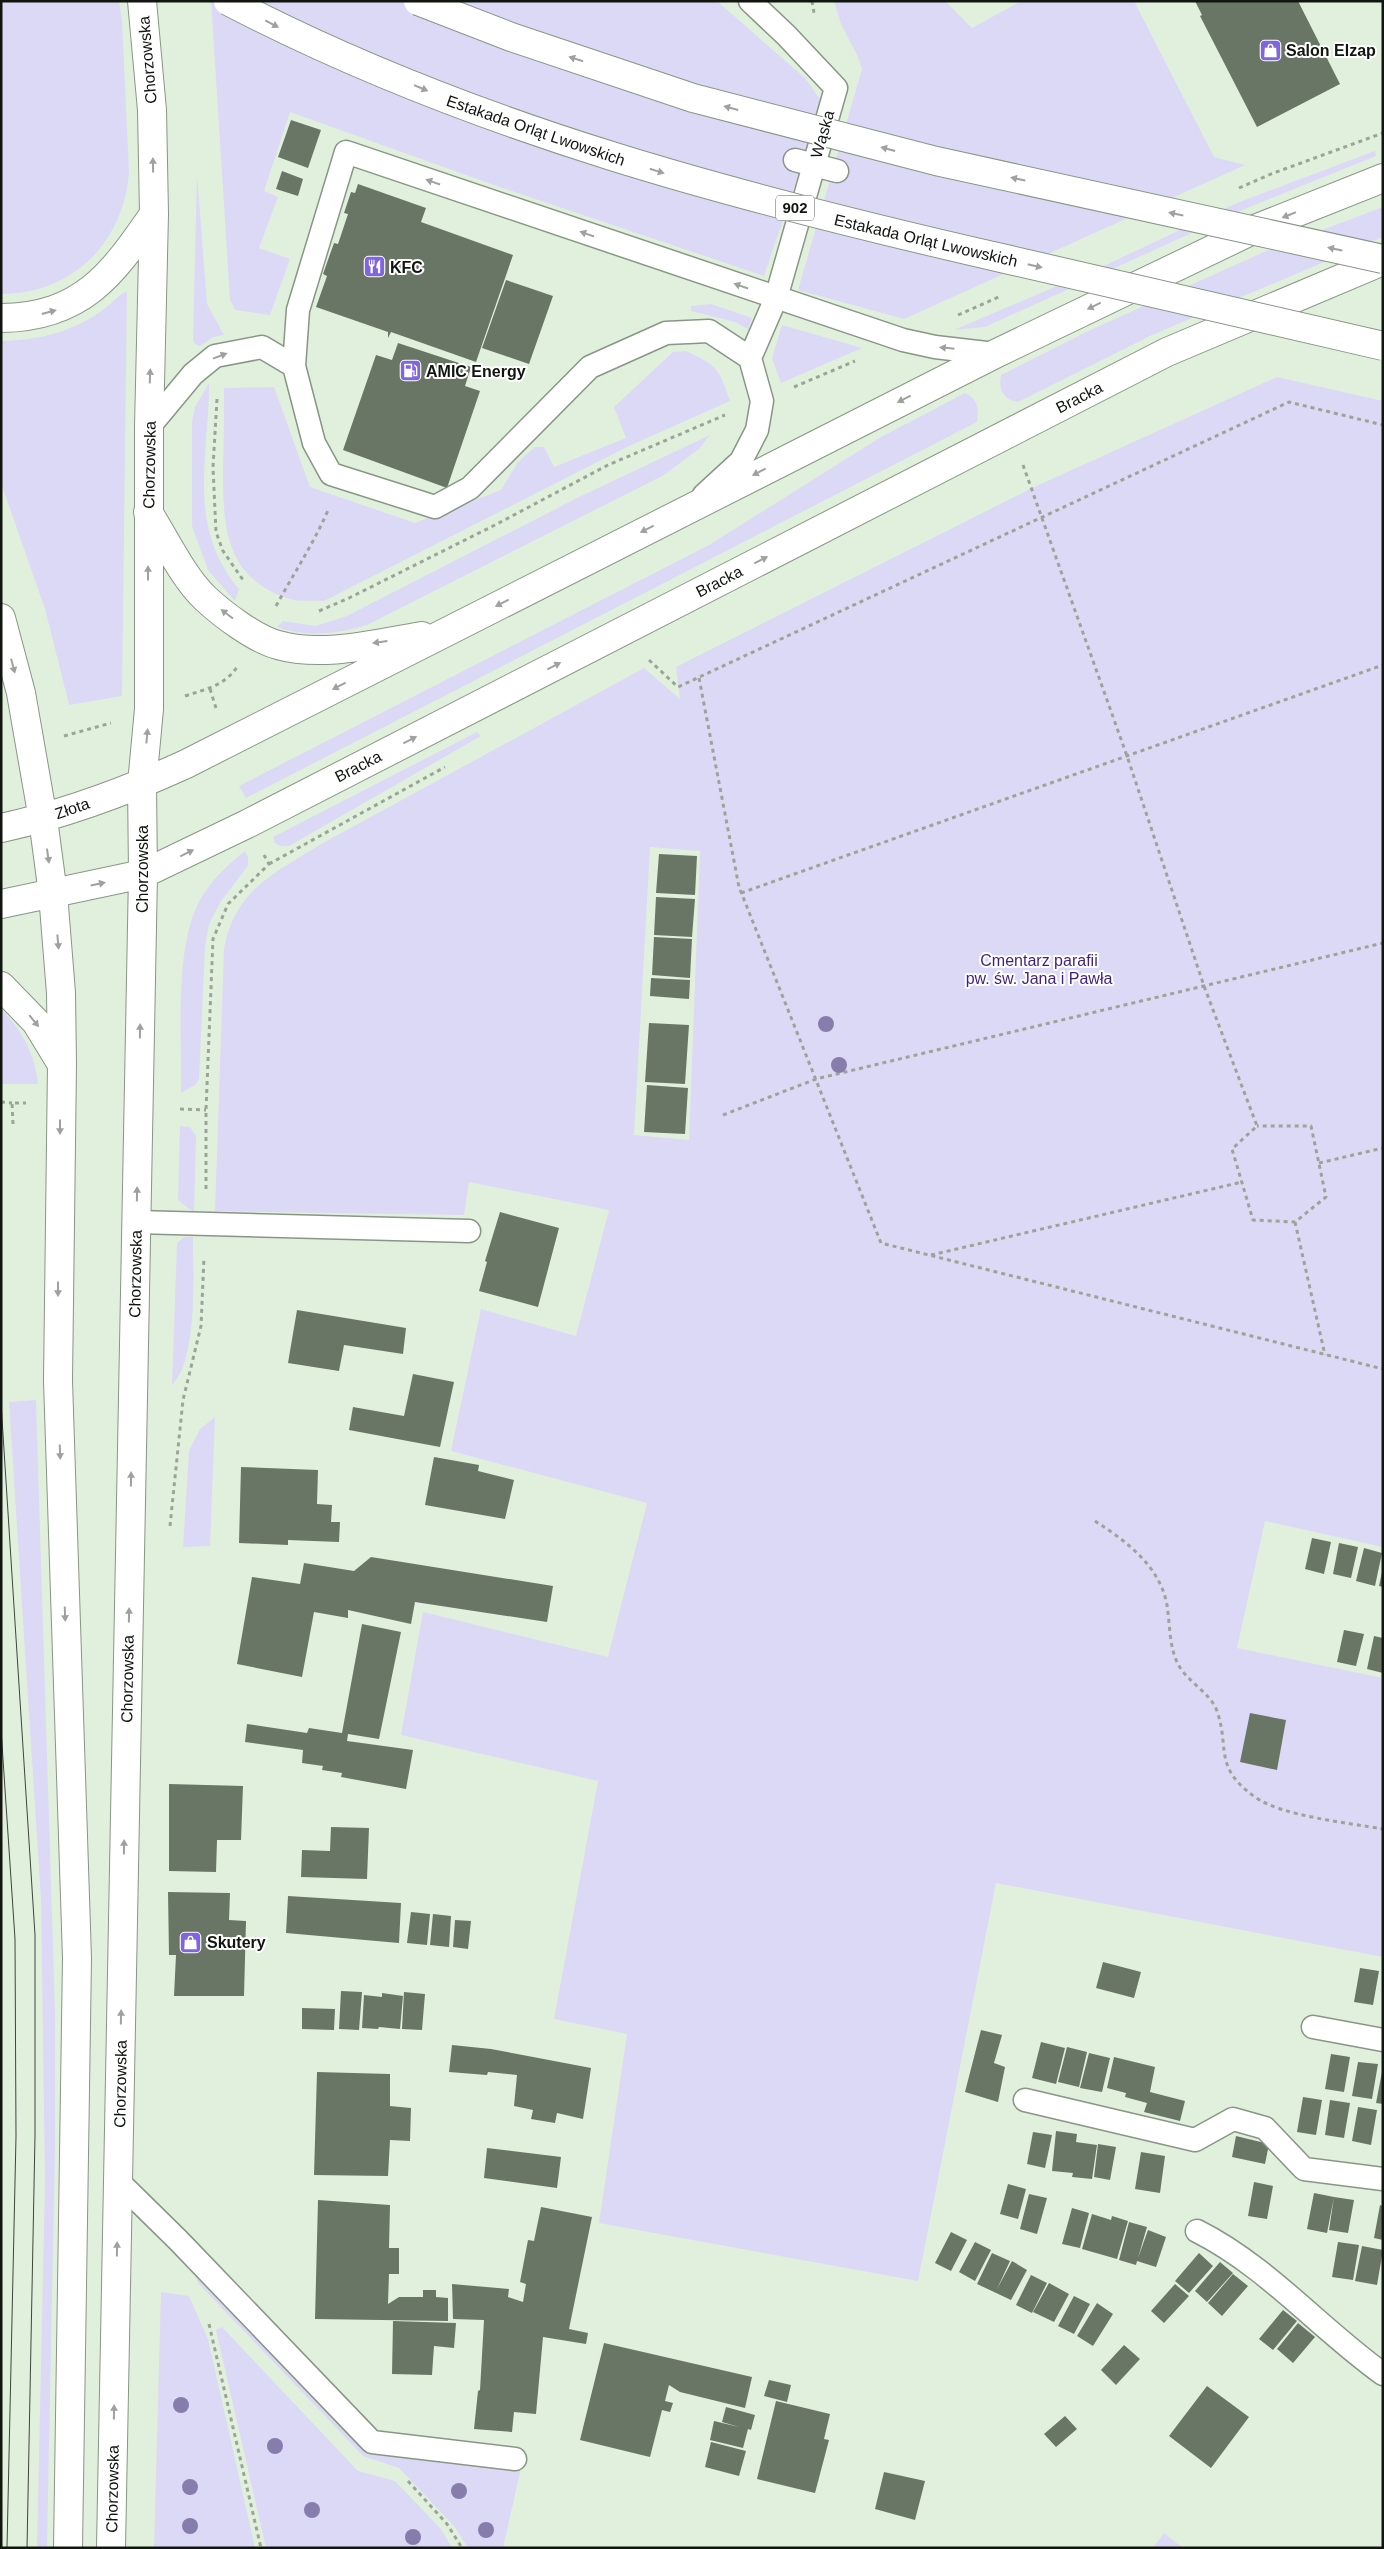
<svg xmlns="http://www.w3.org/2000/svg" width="1384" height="2549" viewBox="0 0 1384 2549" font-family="Helvetica,sans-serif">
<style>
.green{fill:#dcd9f6;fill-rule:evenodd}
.building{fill:#697666}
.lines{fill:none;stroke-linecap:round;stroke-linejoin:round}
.lane-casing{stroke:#889685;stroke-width:25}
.secondary-casing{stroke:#889685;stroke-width:30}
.path{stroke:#9aa597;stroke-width:3;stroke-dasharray:4 4;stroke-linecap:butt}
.lane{stroke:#fff;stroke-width:22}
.secondary{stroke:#fff;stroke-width:28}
.tram{stroke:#3e453d;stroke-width:1}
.primary-bridge-casing{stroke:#889685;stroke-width:30;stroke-linecap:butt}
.primary-bridge{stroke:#fff;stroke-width:28}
.tree{fill:#877dac}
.oneway{fill:#9fa19f}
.labels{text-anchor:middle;stroke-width:4;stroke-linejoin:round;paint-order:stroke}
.shield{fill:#fff;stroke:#585b57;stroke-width:1}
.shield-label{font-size:15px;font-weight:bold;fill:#10150f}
.poi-label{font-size:16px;font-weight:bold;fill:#10150f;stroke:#fff;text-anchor:start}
.street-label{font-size:16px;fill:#10150f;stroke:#fff}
.park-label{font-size:16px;fill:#3e1f84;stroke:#fff}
</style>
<rect width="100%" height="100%" fill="#e1f0dd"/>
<path class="green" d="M1 1H119L122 20 129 172C124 242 73 294 1 294Z
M211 1H717L805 78 820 99 809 143 764 276 494 185 290 112 264 191 278 197 259 248 290 259 270 315 235 310 230 300Z
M834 1H945L972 28 1021 1H1134L1214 157 1245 165 904 319 798 290 862 69 858 57 841 24Z
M1375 151 1376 156 1240 211 985 327 954 330 1108 264 1237 203Z
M197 174 207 304 224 335 213 337 200 346 195 344 193 340Z
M1383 207V237L1152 335 1018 402C1003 400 998 389 1001 375L1086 332 1264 252Z
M127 291 122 696 69 705 45 609 1 483V341C38 340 69 333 100 312 109 306 117 296 127 291Z
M711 304 752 318 748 329 735 322 691 311V306Z
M782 325 862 348 781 383 772 358Z
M686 351C718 366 719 368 730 401L629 446 324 601C314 600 300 602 290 599 224 578 223 526 223 468 224 442 224 415 224 388L274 387 310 487 415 523 501 490 518 462 535 447H544L554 467 626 438 614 407 673 352Z
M1277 377 1383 401V1547L1265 1521 1237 1648 1383 1678V1957L996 1883 918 2281 599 2223 627 2034 554 2019 598 1781 401 1735 423 1612 608 1657 647 1503 451 1451 481 1309 576 1336 609 1210 469 1182 464 1215 215 1211 224 949C234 890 276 872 323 843L644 668 680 699 676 667 1032 488ZM650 847 700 851 689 1140 634 1135Z
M209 383C209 458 186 526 239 589L235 601 208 570 192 526V422L195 407Z
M965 393C978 399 979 409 977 422L246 798 239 786 709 545 881 437Z
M710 435 699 449 664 475 367 625C337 634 307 638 277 627L283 621 316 626 347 616 577 498Z
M477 732 481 736 289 846C279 846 275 846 273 837Z
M245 851 248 857V866L221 901 209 924 205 947 199 1079 195 1085 181 1093C182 1038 174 950 199 902 210 881 227 865 245 851Z
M1 1009C22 1030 35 1054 38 1084H1Z
M180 1126 190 1127 196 1136 194 1213 178 1200Z
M184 1237H193C193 1273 198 1360 172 1385L177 1243Z
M36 1400 55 2013V2148L47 2548H37L45 2182 41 1900 9 1402Z
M215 1417 210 1546 183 1547 189 1451 200 1429Z
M187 2254 369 2446 521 2468 503 2548H468L454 2526 399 2468 363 2456 198 2283Z
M161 2292 189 2296 208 2339 255 2548H154Z
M222 2327 358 2471 395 2481 441 2529 452 2548H266L216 2330Z
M1164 2533 1183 2548H1153Z"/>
<path class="building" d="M1195 1H1298L1340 84 1257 127 1200 16 1202 15Z
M291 120 321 130 308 168 278 157Z
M282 171 303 179 298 196 276 189Z
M358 184 426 208 421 222 513 255 476 362 391 332 388 338V332L316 307 327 276 323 274 334 243 338 244 348 214 344 213 351 192 355 193Z
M506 280 553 296 529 364 482 348Z
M398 343 471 367 465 386 480 391 447 488 343 450 376 355 392 360Z
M659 854 697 856 695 895 656 893Z
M656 897 695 899 692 937 654 935Z
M654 937 692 939 690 978 652 975Z
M651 978 690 980 689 999 650 996Z
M649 1023 689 1025 685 1084 645 1082Z
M647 1085 688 1088 685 1134 644 1132Z
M500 1212 559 1228 538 1307 479 1291 487 1262 485 1261Z
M297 1310 406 1328 403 1354 344 1345 339 1371 288 1363Z
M413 1374 454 1382 440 1447 349 1430 353 1407 404 1416Z
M434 1457 479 1465 478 1471 514 1480 505 1519 425 1505Z
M241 1467 318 1470 317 1504 332 1505 331 1522H340L339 1542 288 1540V1545L239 1543Z
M1312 1538 1331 1542 1324 1574 1305 1569Z
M1339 1543 1358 1547 1351 1578 1333 1574Z
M1364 1548 1382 1553 1375 1586 1356 1581Z
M371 1557 553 1586 547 1622 415 1602 411 1624 348 1610V1618L314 1612 302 1677 237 1664 252 1577 300 1584 304 1563 354 1571Z
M1382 1572 1383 1573V1587L1379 1586Z
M362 1624 401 1632 379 1739 348 1734 347 1741 413 1750 406 1789 341 1777 342 1773 322 1770 323 1766 302 1763 303 1750 245 1742 247 1724 307 1733 309 1728 342 1733Z
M1344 1630 1364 1634 1356 1666 1337 1662Z
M1374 1636 1383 1638V1673L1367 1669Z
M1250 1713 1286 1720 1277 1770 1240 1762Z
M169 1784 243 1786 241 1840H217L216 1872 169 1871Z
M331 1827 369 1828 367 1879 301 1877 302 1850 330 1851Z
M168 1892 230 1893 229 1920 246 1921 244 1996H174L176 1955H169Z
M288 1896 401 1903 399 1943 286 1933Z
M411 1912 430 1914 427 1945 407 1943Z
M433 1914 451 1916 449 1947 430 1945Z
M455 1920 471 1921 468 1949 453 1947Z
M1103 1962 1141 1972 1134 1998 1096 1988Z
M1360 1968 1379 1971 1373 2005 1354 2002Z
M341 1991 362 1992 359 2030 339 2029Z
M404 1992 425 1994 422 2030 402 2029Z
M382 1993 403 1996 400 2029 379 2027 378 2029 362 2028 364 1995 382 1997Z
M302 2008 335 2009 334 2030 302 2029Z
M981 2030 1002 2035 994 2063 1005 2067 998 2102 965 2092Z
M1041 2042 1065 2048 1056 2084 1032 2078Z
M452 2045 491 2049 591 2068 583 2119 557 2113 555 2123 531 2119 533 2110 514 2106 517 2075 488 2072 487 2075 449 2072Z
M1067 2047 1087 2052 1079 2087 1058 2082Z
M1089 2053 1110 2058 1102 2092 1080 2088Z
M1331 2054 1350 2057 1344 2092 1325 2089Z
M1114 2057 1155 2067 1150 2092 1185 2101 1180 2121 1144 2112 1147 2103 1125 2097 1126 2093 1107 2088Z
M1358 2062 1378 2064 1372 2099 1352 2096Z
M317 2072 390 2074V2106L411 2108 410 2141 390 2140 388 2176 314 2175Z
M1382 2072H1383V2104L1376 2103Z
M1303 2097 1322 2100 1316 2135 1297 2132Z
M1330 2100 1350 2103 1344 2138 1325 2135Z
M1358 2107 1377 2110 1371 2145 1352 2141Z
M1056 2131 1077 2134 1076 2142 1097 2145 1092 2179 1072 2177 1073 2173 1052 2171Z
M1033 2132 1052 2135 1045 2168 1027 2164Z
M1236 2136 1269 2144 1265 2164 1232 2157Z
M1098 2144 1116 2147 1110 2180 1094 2177Z
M487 2148 561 2157 557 2188 484 2178Z
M1141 2152 1165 2156 1160 2193 1135 2189Z
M1254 2182 1273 2186 1267 2219 1248 2216Z
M1008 2184 1026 2189 1018 2219 1000 2214Z
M1314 2193 1334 2197 1327 2233 1307 2229Z
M1029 2194 1047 2198 1037 2234 1020 2229Z
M1334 2197 1354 2200 1348 2233 1329 2230Z
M318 2200 390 2205 389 2248H399V2274H389L388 2304 399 2297H423V2290H436V2297L448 2298V2321L315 2319Z
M1380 2205 1383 2206V2240L1374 2238Z
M541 2207 592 2217 569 2329 588 2333 586 2344 543 2337 536 2414 514 2412 512 2432 474 2429 478 2391 480 2390 484 2320 453 2319 452 2284 509 2289 508 2297 523 2302 526 2284 520 2282 528 2240 534 2241Z
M1072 2208 1089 2213 1080 2248 1062 2244Z
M1092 2214 1111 2220 1112 2216 1128 2221 1117 2259 1082 2249Z
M1129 2222 1147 2227 1138 2258 1148 2230 1166 2237 1156 2267 1137 2261 1136 2265 1119 2260Z
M951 2232 967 2240 951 2271 935 2263Z
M975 2242 991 2250 975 2281 959 2272Z
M1338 2242 1359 2245 1353 2280 1332 2277Z
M1362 2246 1383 2250 1377 2285 1355 2281Z
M992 2253 1010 2261 997 2289 1012 2261 1027 2270 1011 2300 977 2284Z
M1199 2253 1213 2266 1189 2293 1175 2281Z
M1220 2262 1233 2273 1207 2302 1195 2291Z
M1233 2274 1248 2286 1222 2316 1208 2303Z
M1031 2275 1047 2283 1032 2313 1016 2305Z
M1049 2283 1069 2294 1054 2322 1033 2312Z
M1175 2284 1189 2296 1164 2323 1151 2311Z
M1074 2296 1090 2304 1074 2334 1058 2326Z
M1097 2303 1113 2314 1093 2346 1077 2336Z
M1283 2310 1297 2321 1273 2350 1259 2339Z
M393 2321 456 2323 454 2348 434 2346 432 2375 392 2374Z
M1298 2323 1315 2337 1293 2363 1277 2349Z
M604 2343 752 2377 745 2408 680 2392 669 2385 665 2401 673 2403 670 2412 662 2410 650 2457 580 2440Z
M1124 2345 1140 2359 1116 2385 1101 2370Z
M769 2380 791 2385 787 2402 764 2396Z
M1207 2386 1249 2417 1211 2468 1169 2436Z
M776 2401 830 2414 824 2439 829 2440 815 2493 757 2479Z
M726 2407 755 2415 751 2430 748 2429 743 2448 710 2440 714 2421 739 2427 722 2422Z
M1065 2416 1077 2429 1056 2447 1044 2434Z
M711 2442 746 2451 739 2476 705 2467Z
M884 2472 925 2481 915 2520 875 2509Z"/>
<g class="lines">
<defs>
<path id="lane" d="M795 160 837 171
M750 358 776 298 836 88 786 35 750 1
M149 427 193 374 215 356 262 347 294 366
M704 495 741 461 757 430 762 401 750 358 709 331 666 333 590 367 470 488 435 507 331 474 314 443 294 366 298 310 346 152 903 340 935 347 995 354
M136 1222 469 1231
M1313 2027 1383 2040
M1025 2100 1195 2140 1233 2119 1265 2128 1304 2169 1383 2179
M118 2181 179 2241 372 2442 515 2459
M1197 2231C1267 2266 1320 2329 1383 2374"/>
<path id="secondary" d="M1 318C82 317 112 275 154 214
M148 512C165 539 183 577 205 598 222 614 255 639 278 645 323 658 377 643 422 636
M1 618 21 693 43 819 53 894 61 993 62 1064 58 1381 77 1958 68 2548
M1 828C65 814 127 791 186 764L995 354 1255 229 1383 178
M1 904 143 874 247 824 1167 352 1383 261
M1 986 36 1022 61 1063
M111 2548 143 874 142 784 149 709V427L154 214 152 110 142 1"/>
</defs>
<use href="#lane" class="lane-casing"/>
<use href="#secondary" class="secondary-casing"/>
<path class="path" d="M812 1 814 13
M1239 188 1271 174 1383 133
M958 315 1001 296
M794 387 855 361
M217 399 213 467 216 532 223 551 243 580
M1023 465 1127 756 1204 986 1257 1126 1232 1149 1253 1220 1295 1222 1326 1197 1311 1126H1257
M276 606C294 573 314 543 329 508
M319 611 349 598 495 525 608 465 725 415
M649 660 678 687 1289 402 1383 425
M699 678 739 887 881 1243 1383 1369
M210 689 216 708
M185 696C206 689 224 686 237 667
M64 736 111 723
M269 864 445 767
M741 893 1383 665
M1 1102 12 1103
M180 1109 206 1110
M723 1115 816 1079 1383 943
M13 1124 12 1103H26
M1319 1163 1383 1148
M206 1189V1110L213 939 228 904 269 864 264 855
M1295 1222 1325 1355
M931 1255 1242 1182
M1095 1521C1126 1541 1160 1566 1167 1605 1170 1624 1169 1647 1178 1664 1187 1682 1210 1692 1217 1711 1230 1749 1213 1767 1255 1797 1281 1816 1349 1823 1383 1829
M170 1526 183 1400 201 1326 204 1258
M209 2324 261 2548
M408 2481 447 2524 462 2548"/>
<use href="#lane" class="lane"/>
<use href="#secondary" class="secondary"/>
<path class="tram" d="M1 1403 35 1935V2136L27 2548
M1 1729 15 1939 16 2136 7 2548"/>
<defs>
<path id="primary-bridge" d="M228 1C473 129 742 199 1010 260 1134 289 1258 318 1383 346
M418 1 511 37 693 98 936 161 1383 259"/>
</defs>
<use href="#primary-bridge" class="primary-bridge-casing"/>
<use href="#primary-bridge" class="primary-bridge"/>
</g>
<g class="tree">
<circle cx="826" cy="1024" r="8"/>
<circle cx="839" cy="1065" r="8"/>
<circle cx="181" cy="2405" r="8"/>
<circle cx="275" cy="2446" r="8"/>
<circle cx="190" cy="2487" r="8"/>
<circle cx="459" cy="2491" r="8"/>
<circle cx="312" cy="2510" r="8"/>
<circle cx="190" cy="2526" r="8"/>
<circle cx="486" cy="2530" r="8"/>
<circle cx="413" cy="2537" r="8"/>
</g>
<defs><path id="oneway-solid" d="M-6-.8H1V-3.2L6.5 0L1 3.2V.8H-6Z" transform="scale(1.25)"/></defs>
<g class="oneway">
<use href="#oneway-solid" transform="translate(272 24) rotate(28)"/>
<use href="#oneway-solid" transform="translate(576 59) rotate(-162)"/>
<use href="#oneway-solid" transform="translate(421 88) rotate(23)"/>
<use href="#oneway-solid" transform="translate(731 108) rotate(-165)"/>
<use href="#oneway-solid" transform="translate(888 149) rotate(-165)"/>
<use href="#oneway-solid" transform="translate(153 165) rotate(-91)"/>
<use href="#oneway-solid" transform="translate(657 171) rotate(17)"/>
<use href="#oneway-solid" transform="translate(1018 179) rotate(-168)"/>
<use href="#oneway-solid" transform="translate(433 182) rotate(-161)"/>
<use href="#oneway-solid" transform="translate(1176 214) rotate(-168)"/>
<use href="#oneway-solid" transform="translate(1289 215) rotate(158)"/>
<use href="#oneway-solid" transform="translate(587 234) rotate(-161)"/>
<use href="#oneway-solid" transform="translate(1335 249) rotate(-168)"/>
<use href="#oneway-solid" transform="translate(1035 266) rotate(13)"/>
<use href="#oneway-solid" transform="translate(741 286) rotate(-161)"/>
<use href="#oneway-solid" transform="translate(1094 306) rotate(154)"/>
<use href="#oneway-solid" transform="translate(49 312) rotate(-15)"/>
<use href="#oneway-solid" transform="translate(947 348) rotate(-174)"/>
<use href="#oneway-solid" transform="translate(220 356) rotate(-21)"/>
<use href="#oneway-solid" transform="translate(150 376) rotate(-88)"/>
<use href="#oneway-solid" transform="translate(904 399) rotate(153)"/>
<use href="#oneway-solid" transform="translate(759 472) rotate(153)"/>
<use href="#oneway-solid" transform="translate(647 529) rotate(153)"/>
<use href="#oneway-solid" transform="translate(761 560) rotate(-27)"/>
<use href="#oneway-solid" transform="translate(148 573) rotate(-90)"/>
<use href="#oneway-solid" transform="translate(502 603) rotate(153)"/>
<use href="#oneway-solid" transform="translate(227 614) rotate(-143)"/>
<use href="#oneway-solid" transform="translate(380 642) rotate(172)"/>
<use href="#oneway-solid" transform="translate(13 666) rotate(75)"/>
<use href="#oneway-solid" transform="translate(554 666) rotate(-27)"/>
<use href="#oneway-solid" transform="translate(339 686) rotate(153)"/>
<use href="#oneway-solid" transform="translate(147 736) rotate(-85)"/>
<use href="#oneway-solid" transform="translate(410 740) rotate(-27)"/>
<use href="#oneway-solid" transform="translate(187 853) rotate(-26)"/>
<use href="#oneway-solid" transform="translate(48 856) rotate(82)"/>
<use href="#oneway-solid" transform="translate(98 884) rotate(-12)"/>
<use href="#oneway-solid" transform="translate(58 942) rotate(85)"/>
<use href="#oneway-solid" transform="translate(34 1021) rotate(51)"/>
<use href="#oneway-solid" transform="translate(140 1031) rotate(-89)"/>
<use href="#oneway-solid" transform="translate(60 1127) rotate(90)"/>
<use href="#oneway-solid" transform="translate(137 1194) rotate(-89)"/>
<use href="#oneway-solid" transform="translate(58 1289) rotate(90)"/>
<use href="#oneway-solid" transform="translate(60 1452) rotate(88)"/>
<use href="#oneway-solid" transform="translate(131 1479) rotate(-89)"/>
<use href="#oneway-solid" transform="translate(65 1614) rotate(88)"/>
<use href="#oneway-solid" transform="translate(129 1615) rotate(-89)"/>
<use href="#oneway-solid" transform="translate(124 1847) rotate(-89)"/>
<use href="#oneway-solid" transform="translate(121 2017) rotate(-89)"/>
<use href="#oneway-solid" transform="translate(117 2249) rotate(-89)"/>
<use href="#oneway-solid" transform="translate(114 2412) rotate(-89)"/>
</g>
<defs>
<symbol id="shop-square" viewBox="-11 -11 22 22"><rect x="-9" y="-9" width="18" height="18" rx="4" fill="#8065e0" stroke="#fff"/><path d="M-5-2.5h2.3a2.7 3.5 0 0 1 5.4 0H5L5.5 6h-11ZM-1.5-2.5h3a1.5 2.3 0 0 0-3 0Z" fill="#fff"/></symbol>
<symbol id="restaurant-square" viewBox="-11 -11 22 22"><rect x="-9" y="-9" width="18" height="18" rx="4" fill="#8065e0" stroke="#fff"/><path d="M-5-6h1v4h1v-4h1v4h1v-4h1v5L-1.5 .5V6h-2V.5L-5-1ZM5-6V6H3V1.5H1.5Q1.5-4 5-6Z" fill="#fff"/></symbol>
<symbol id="fuel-square" viewBox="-11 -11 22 22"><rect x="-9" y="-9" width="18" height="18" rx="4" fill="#8065e0" stroke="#fff"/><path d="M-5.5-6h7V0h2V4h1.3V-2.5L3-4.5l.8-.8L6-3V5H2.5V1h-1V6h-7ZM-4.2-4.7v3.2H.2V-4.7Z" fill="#fff"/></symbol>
</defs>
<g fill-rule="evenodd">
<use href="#shop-square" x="1258" y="38" width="25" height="25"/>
<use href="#restaurant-square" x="362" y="254" width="25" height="25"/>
<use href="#fuel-square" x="398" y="358" width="25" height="25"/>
<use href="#shop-square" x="178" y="1930" width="25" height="25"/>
</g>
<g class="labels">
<rect class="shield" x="776" y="195.5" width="38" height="25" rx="4"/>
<g class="shield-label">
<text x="795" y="213">902</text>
</g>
<g class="poi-label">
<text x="1286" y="56">Salon Elzap</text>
<text x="390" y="273">KFC</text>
<text x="426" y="377">AMIC Energy</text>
<text x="207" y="1948">Skutery</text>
</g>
<g class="street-label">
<text transform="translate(147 60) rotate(-95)" y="6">Chorzowska</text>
<text transform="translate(536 130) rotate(19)" y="6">Estakada Orląt Lwowskich</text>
<text transform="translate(822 134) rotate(-74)" y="6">Wąska</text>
<text transform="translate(926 240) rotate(13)" y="6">Estakada Orląt Lwowskich</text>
<text transform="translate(1079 397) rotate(-27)" y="6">Bracka</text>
<text transform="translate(149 465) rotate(-89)" y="6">Chorzowska</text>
<text transform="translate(719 581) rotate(-27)" y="6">Bracka</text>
<text transform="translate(358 766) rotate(-27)" y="6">Bracka</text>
<text transform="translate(72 808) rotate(-19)" y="6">Złota</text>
<text transform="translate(142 869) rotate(-90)" y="6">Chorzowska</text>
<text transform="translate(135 1274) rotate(-89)" y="6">Chorzowska</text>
<text transform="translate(127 1679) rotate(-89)" y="6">Chorzowska</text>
<text transform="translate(120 2084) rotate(-89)" y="6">Chorzowska</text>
<text transform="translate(112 2489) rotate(-89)" y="6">Chorzowska</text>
</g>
<g class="park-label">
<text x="1039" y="966">Cmentarz parafii<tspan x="1039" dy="18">pw. św. Jana i Pawła</tspan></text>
</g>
</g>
<rect width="1384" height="2549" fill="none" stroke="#10150f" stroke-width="5"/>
</svg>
